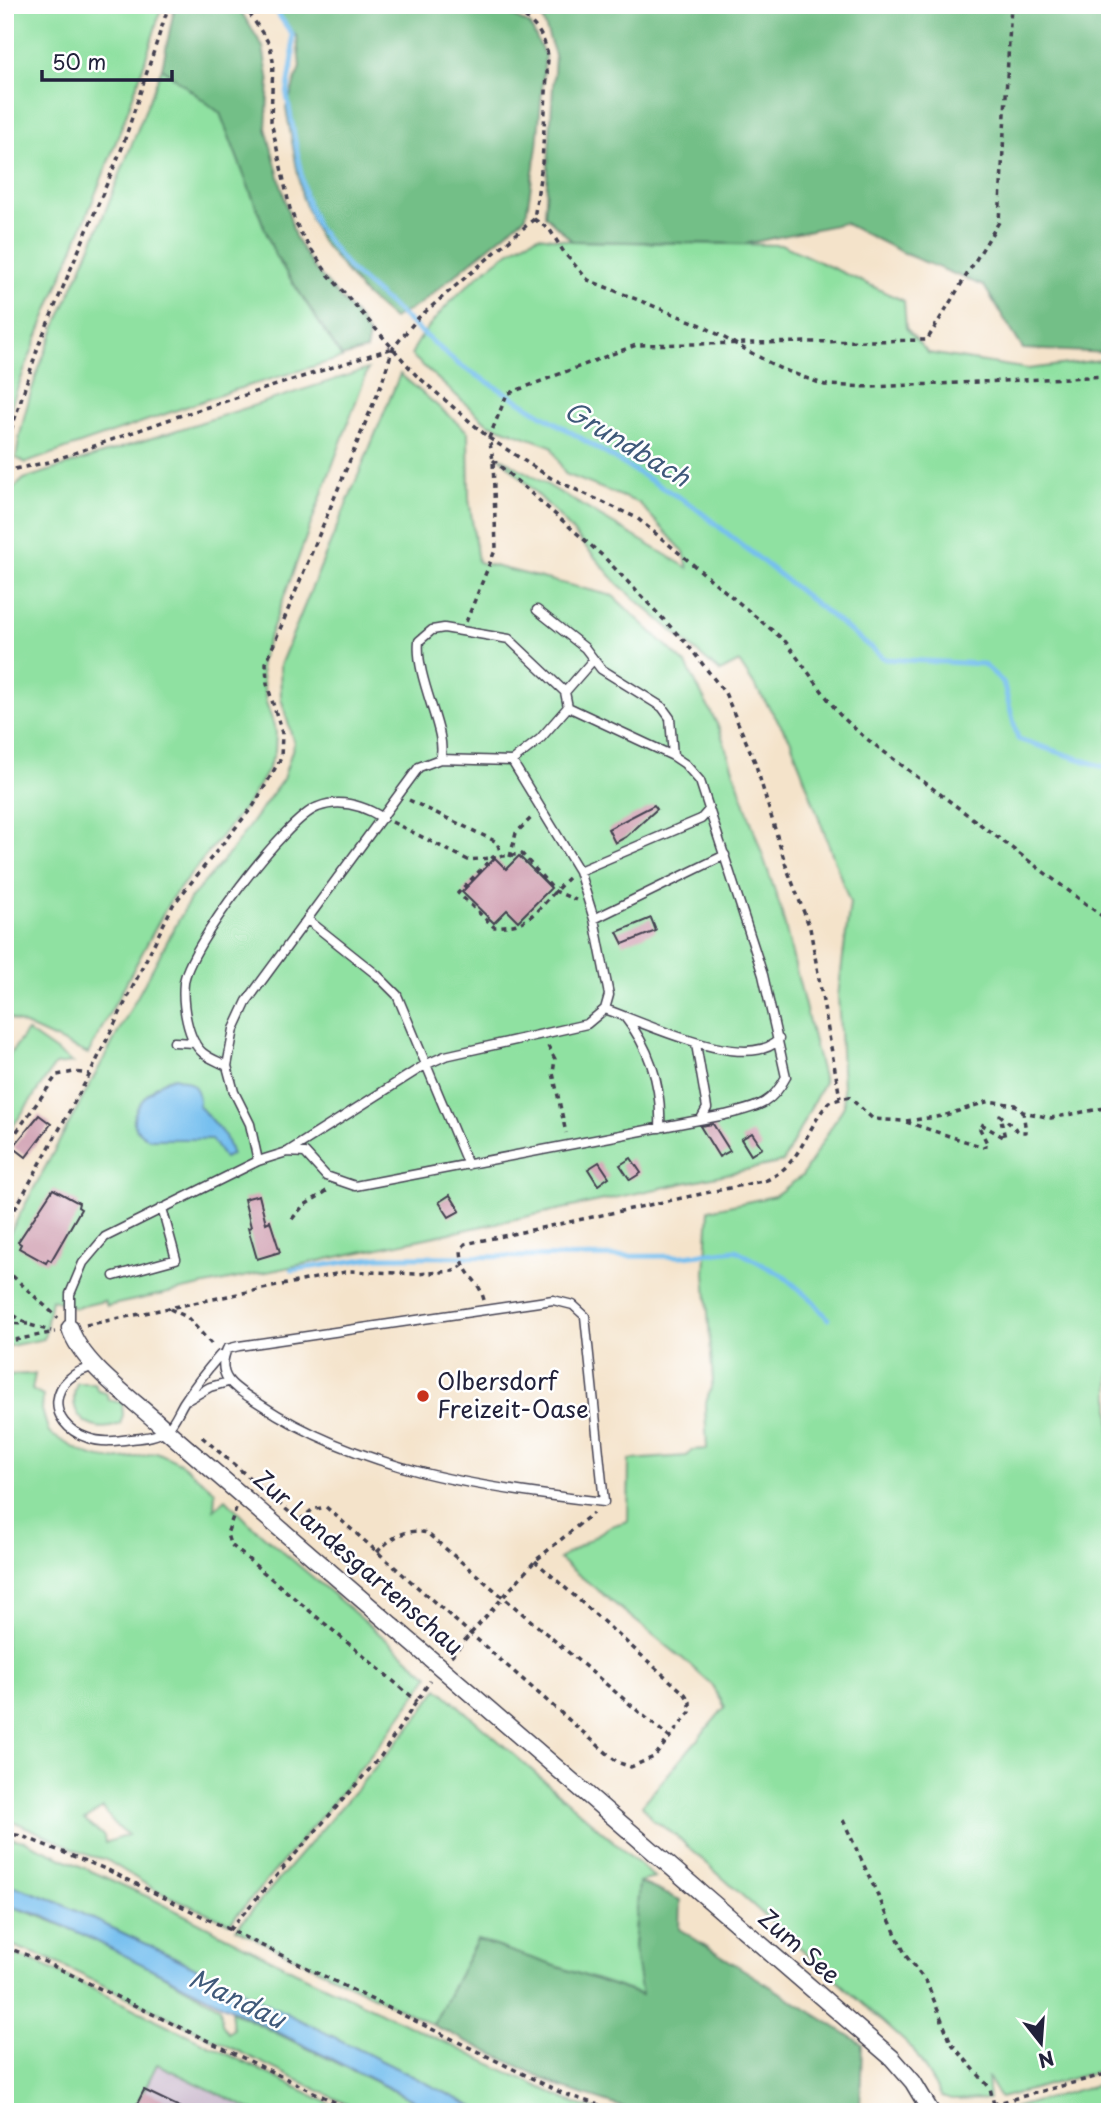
<svg xmlns="http://www.w3.org/2000/svg" width="1115" height="2117" viewBox="0 0 1115 2117" font-family="'Playpen Sans',sans-serif">
<style>
.industrial{fill:#cebed0}
.green{fill:#8fe1a1;stroke:#58826e;stroke-width:2;fill-rule:evenodd}
.forest{fill:#73bf87;stroke:#4a7061;stroke-width:2}
.water{fill:#76bfef;stroke:#4c7095;stroke-width:2}
.lines{fill:none;stroke-linecap:round;stroke-linejoin:round}
.stream{stroke:#76bfef;stroke-width:5}
.building{fill:#cc98ab}
.service-casing{stroke:#423f50;stroke-width:11}
.minor-casing{stroke:#423f50;stroke-width:19}
.path{stroke:#423f50;stroke-width:3.5;stroke-dasharray:5 5;stroke-linecap:butt}
.service{stroke:#fff;stroke-width:8}
.minor{stroke:#fff;stroke-width:16}
.poi-dot{fill:#c8321e;stroke:#fff;stroke-width:2.5}
.labels{text-anchor:middle;stroke-width:5;stroke-linejoin:round;paint-order:stroke}
.poi-label{font-size:24px;fill:#22223b;stroke:#fff;text-anchor:start}
.street-label{font-size:24px;fill:#22223b;stroke:#fff}
.water-label{font-size:26px;font-style:italic;fill:#3f597a;stroke:#fff}
</style>
<rect width="100%" height="100%" fill="#fff"/>
<filter id="ink" filterUnits="userSpaceOnUse"><feTurbulence type="fractalNoise" baseFrequency=".0143" numOctaves="2"/><feDisplacementMap in="SourceGraphic" scale="14" xChannelSelector="R" yChannelSelector="G"/><feConvolveMatrix kernelMatrix="1 2 1 2 8 2 1 2 1" color-interpolation-filters="sRGB"/></filter>
<filter id="wash" filterUnits="userSpaceOnUse"><feTurbulence type="fractalNoise" baseFrequency=".00686" numOctaves="4" result="noise"/><feDisplacementMap in="SourceGraphic" scale="28" xChannelSelector="R" yChannelSelector="G"/><feGaussianBlur stdDeviation="1.57" result="paint"/><feColorMatrix in="noise" values="0 0 0 0 0 0 0 0 0 0 0 0 0 0 0 0 0 1.4 0 .05"/><feComposite in="paint" operator="in"/></filter>
<g filter="url(#wash)">
<rect width="100%" height="100%" fill="#f4e3ca"/>
<path class="industrial" d="M157 2063 256 2112H133Z"/>
<path class="green" d="M5 5H162C122 149 54 282 5 423Z
M162 68 220 113 275 255 342 358 234 390 26 463 16 458C27 383 55 329 84 262 112 198 136 132 162 68Z
M539 236 572 241 783 245 904 301 906 328 928 353 1028 369 1110 359V2068L1000 2098 987 2077 989 2099 951 2100 942 2097 913 2049 675 1835 652 1819 642 1805 725 1707 712 1685 682 1658 559 1559 611 1526 628 1521 629 1460 687 1456 692 1450 707 1449 705 1406 713 1381 705 1273 709 1210 774 1196 802 1176 844 1106 838 995 850 903 790 739 739 662 720 672 618 584 559 516 500 457 688 568 684 552 639 503 565 474 551 446 487 423 411 355C427 317 501 249 539 236Z
M368 369 260 662 266 702 276 732 275 752 267 771 248 803 171 899 88 1054 5 1016V496L24 479Z
M400 374 468 432 469 499 478 562 613 596 686 664 719 728 780 906 824 1082 783 1162 107 1306 104 1301 75 1308 51 1299 44 1339 5 1347V1242L190 899 229 854 283 779 294 744 281 698 280 665Z
M27 1031 73 1063 55 1065 5 1138V1061Z
M35 1374 32 1390 43 1396 42 1410 49 1433C91 1459 108 1467 157 1452L182 1464 215 1491 214 1509 226 1499 250 1524 429 1676C369 1764 299 1843 230 1923L157 1891 105 1859 90 1856 20 1824 5 1821V1375ZM103 1808 115 1825 128 1835 105 1843 104 1836 84 1820Z
M77 1383H94L98 1391 106 1393 109 1400 122 1403 123 1415 120 1424C90 1437 65 1414 77 1383Z
M438 1688 655 1878 639 1882 634 1947 643 1995 477 1940 433 2025 236 1929 415 1721Z
M5 1837 25 1841 155 1900 294 1971 569 2101 600 2112H484L170 1955 48 1898 5 1883Z
M5 1905C81 1927 151 1969 220 2007L222 2024 228 2033 233 2029 231 2011 437 2112H363L47 1958 5 1943Z
M5 1952 39 1963 347 2112H256L157 2064 133 2112H5Z
M1110 2081V2112H1001L1010 2109Z"/>
<path class="forest" d="M175 5H237L263 47 269 82 266 128 295 237 314 268 359 319 369 336 366 350 342 357 275 255 220 113 162 68Z
M269 5H493L530 25 545 56 537 147 526 216 420 304 393 319 364 294 319 238 302 196 286 108 300 67 297 37Z
M522 5H1110V353L1023 349 984 286 910 256 844 223 745 244 572 241 545 215 555 55 542 17Z
M639 1882 680 1900 679 1929 862 2044 860 2110 638 2112 563 2088 433 2025 477 1940 642 1995 634 1947Z"/>
<path class="water" d="M174 1077C192 1081 200 1087 199 1106L225 1136 232 1155 224 1158 211 1139H149C144 1135 134 1130 134 1122 132 1104 159 1081 174 1077Z
M5 1883 48 1898 170 1955 484 2112H437L88 1937 41 1915 5 1905Z"/>
<g class="lines">
<path class="stream" d="M272 5 292 34 293 57 287 95 305 196 317 227 350 270 458 364 693 506 885 659 983 664 1003 682 1018 739 1110 769
M292 1270 379 1257 683 1256 736 1250 782 1275 813 1301 828 1319"/>
</g>
<g id="blocks">
<path class="building" d="M654 805 657 809 626 837 615 843 608 829Z
M519 856 551 888 518 921 507 910 494 923 462 892 495 858 506 869Z
M651 918 656 931 623 944 617 932Z
M39 1115 51 1124 26 1157 13 1147Z
M713 1124 730 1151 719 1157 700 1126Z
M752 1133 762 1148 751 1155 741 1139Z
M631 1158 641 1173 630 1180 620 1165Z
M599 1162 609 1177 598 1185 588 1169Z
M53 1189 79 1203 78 1207 81 1209 51 1261 48 1259 46 1263 19 1248 21 1244 18 1242Z
M259 1195 266 1223 270 1221 280 1252 257 1259 248 1228 251 1227 244 1199Z
M450 1195 460 1211 449 1217 439 1202Z
M144 2090 190 2112H154L137 2104Z"/>
</g>
</g>
<g filter="url(#ink)">
<use href="#blocks" fill-opacity="0" stroke="#423f50" stroke-width="2"/>
<g class="lines">
<defs>
<path id="service" d="M537 610 585 648 601 669 662 707 670 718 673 756
M565 692 593 660
M579 871 701 819 709 810
M594 919 725 855
M308 920 377 975 397 995 468 1165
M605 1009C643 1022 748 1074 779 1039
M625 1017C651 1050 662 1086 660 1128
M174 1042 195 1043
M696 1044 707 1108 701 1119
M227 1066C220 1062 210 1059 203 1053 187 1040 182 1003 184 983 187 949 286 818 318 807 341 798 364 806 383 818
M289 1151 425 1065 445 1056 587 1024 605 1009 609 995 594 919 579 871 512 761
M258 1161 250 1124 234 1092 227 1066 234 1029 247 1001 419 767 440 759 512 761 540 739 568 707 565 692 509 639 444 628 432 630 419 641C415 680 449 734 440 759
M114 1276 176 1259 162 1208
M553 1300 573 1305 585 1316 604 1502C486 1489 361 1471 260 1404 237 1389 214 1379 227 1349L239 1346Z
M70 1328V1294L83 1263 105 1237 258 1161 287 1152 305 1153 326 1176 355 1186 725 1115C755 1107 770 1107 786 1077L763 975 700 781 685 764 673 756 568 707
M96 1366C48 1376 44 1423 88 1438 101 1443 117 1441 131 1439 141 1438 158 1437 167 1429 174 1423 179 1410 184 1402 195 1385 207 1370 220 1355
M189 1399 210 1387 228 1382"/>
<path id="minor" d="M70 1328C82 1366 137 1402 166 1430L892 2058 913 2082 931 2112"/>
</defs>
<use href="#service" class="service-casing"/>
<use href="#minor" class="minor-casing"/>
<path class="path" d="M244 5 270 45 273 61 271 121 290 209 301 234 327 273 416 375 489 438 551 478 637 518 785 641 839 714 863 736 1110 922
M1091 5 1110 11
M534 219 550 230 565 254 588 280 701 325 779 368 825 385 871 387 1110 376
M5 449 39 344 122 148 169 5
M493 460 604 557 687 644 725 693 755 762 786 866 810 928 840 1098
M5 471 49 462 179 416 393 348
M466 622 496 548 493 460 489 438 507 394 636 345 927 340 999 222 1011 5
M409 800 497 842 502 857
M392 822 468 860 491 858
M510 857 516 833 532 817
M568 878C554 891 539 913 522 922 515 926 502 926 494 927L458 893 493 857 522 854 555 891 576 900
M548 1046 555 1059 553 1073 566 1133
M906 1121 943 1116 989 1101 1015 1105 1023 1112 1051 1118 1110 1107
M5 1148 57 1075 74 1072 90 1074
M292 1219 303 1206 330 1189
M5 1227 90 1074 173 905 254 805 281 758 282 733 267 684 266 663 381 385 393 348 418 318 534 219 542 164 548 56C543 28 529 19 506 5
M5 1269 58 1318
M484 1300C477 1274 462 1278 461 1249L465 1244 767 1180C802 1163 805 1130 829 1102L849 1097 873 1119 903 1121 983 1147 988 1145 979 1127 981 1124 1005 1138 1000 1115 1019 1132H1026L1023 1112
M170 1309 187 1317 214 1347
M5 1310 30 1325 51 1331
M5 1323 28 1324
M86 1325 350 1271 417 1274 454 1271 462 1266
M5 1342 55 1332
M202 1437 353 1567
M236 1508 227 1534 230 1544 417 1701
M300 1520 312 1510 326 1507 617 1762 631 1767 654 1757 690 1712V1702L685 1694 535 1561
M377 1552C391 1538 406 1527 427 1533L670 1738
M451 1656 535 1561 593 1513
M843 1820 906 1956 927 1983 951 2043 990 2088 994 2105
M5 1833 22 1836 108 1870 564 2094 621 2112
M229 1930 381 1756 430 1681
M5 1947 43 1961 355 2112
M964 2112 1110 2073"/>
<use href="#service" class="service"/>
<use href="#minor" class="minor"/>
</g>
</g>
<circle class="poi-dot" cx="423" cy="1396" r="7"/>
<g class="labels">
<g class="poi-label">
<text x="437" y="1390">Olbersdorf<tspan x="437" dy="28">Freizeit-Oase</tspan></text>
</g>
<g class="street-label">
<text transform="translate(358 1563) rotate(41)" y="8">Zur Landesgartenschau</text>
<text transform="translate(799 1947) rotate(41)" y="8">Zum See</text>
</g>
<g class="water-label">
<text transform="translate(627 444) rotate(31)" y="9">Grundbach</text>
<text transform="translate(237 1999) rotate(26)" y="9">Mandau</text>
</g>
</g>
<rect width="1115" height="2117" fill="none" stroke="#fff" stroke-width="28"/>
<g transform="translate(1041 2043) rotate(163)" stroke="#ffffff" stroke-width="5" paint-order="stroke">
<path d="M0-5L12 26L0 18L-12 26Z" fill="#22223b"/>
<text y="-10" font-size="19" font-weight="bold" text-anchor="middle" fill="#22223b">N</text>
</g>
<path d="M42 70v10h130v-10" fill="none" stroke="#22223b" stroke-width="3.5"/>
<text x="52" y="70" font-size="21" fill="#22223b" stroke="#ffffff" stroke-width="5" paint-order="stroke">50 m</text>
</svg>
